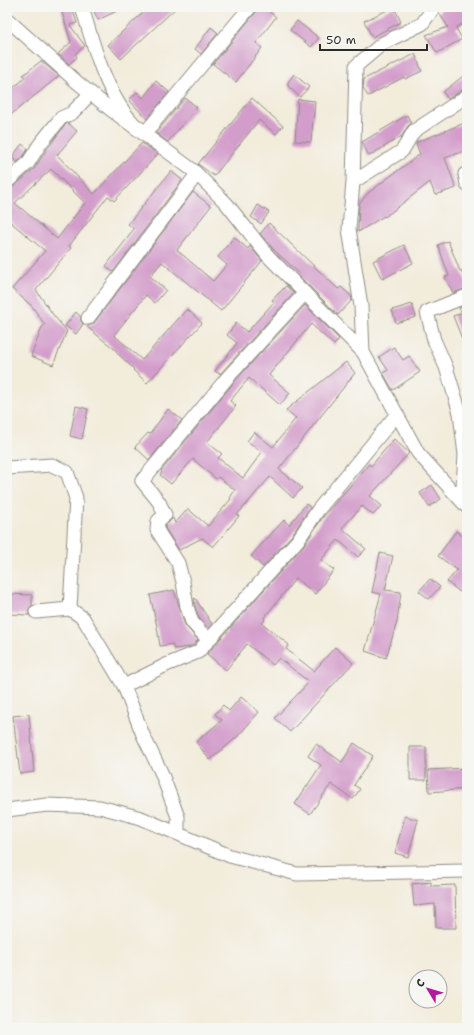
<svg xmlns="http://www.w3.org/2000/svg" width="474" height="1035" viewBox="0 0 474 1035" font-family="'Shantell Sans',sans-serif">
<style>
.building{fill:#d39dcb;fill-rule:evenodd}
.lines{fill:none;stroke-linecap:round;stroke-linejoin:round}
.minor-casing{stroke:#8e8c83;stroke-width:15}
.minor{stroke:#fff;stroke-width:13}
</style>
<rect width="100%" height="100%" fill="#f6f6f2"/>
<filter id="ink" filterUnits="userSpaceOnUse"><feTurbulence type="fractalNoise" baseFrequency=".025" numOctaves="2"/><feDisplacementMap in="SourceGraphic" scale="8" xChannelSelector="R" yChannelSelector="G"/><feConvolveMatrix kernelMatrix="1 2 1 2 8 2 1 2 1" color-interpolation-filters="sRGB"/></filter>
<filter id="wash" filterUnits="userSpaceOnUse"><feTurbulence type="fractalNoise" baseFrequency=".012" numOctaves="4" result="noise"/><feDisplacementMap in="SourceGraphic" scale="16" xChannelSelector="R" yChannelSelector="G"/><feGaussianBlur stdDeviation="0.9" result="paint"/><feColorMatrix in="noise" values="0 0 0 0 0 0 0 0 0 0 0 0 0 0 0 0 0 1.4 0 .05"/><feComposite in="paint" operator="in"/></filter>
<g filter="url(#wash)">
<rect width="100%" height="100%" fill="#f2ecdb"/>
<g id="blocks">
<path class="building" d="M69 7H72L77 23 70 25 85 46 75 54 77 57 69 64 58 54 71 42 61 9Z
M92 7H125L98 20Z
M149 7H177L121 59 108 45Z
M258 7H264L276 17 256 43 262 48 236 82 213 64 256 12Z
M394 7 401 22 372 37 364 21Z
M442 7H467V21L456 28 462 39 437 53 426 35 448 27 439 13Z
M297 21 319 38 311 47 290 30Z
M211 27 218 33 201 54 195 49Z
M415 54 422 71 405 79 404 77 368 96 363 88 364 79Z
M41 61 59 76 7 118V93L25 78 23 75Z
M467 73V87L448 99 443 92Z
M294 74 309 87 300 97 288 86V82Z
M156 81 169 92 147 119 129 100 137 92 143 98Z
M185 98 197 107 168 142 156 133Z
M252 98 283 126 276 134 259 120 214 176 198 164Z
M298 99 315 101 311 142 295 141Z
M407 115 411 123 407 127 402 136 369 156 362 142Z
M467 122V150L445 158 456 188 435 195 430 182 385 217 384 216 358 232 359 204 368 193 420 154 416 144 417 142Z
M68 123 77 131 57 155 94 194 142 143 158 154 114 201 108 196 69 246 71 248 36 290 54 316 67 331 53 365 31 356 42 327 45 325 32 306 12 289 45 251 7 219V190L12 188 34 169 47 149 66 124ZM51 169 85 203 57 239 15 203Z
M22 144 28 149 22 158 17 162 12 157Z
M171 171 182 180 113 272 106 266 129 236H128L134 229 128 224Z
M193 192 211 206 177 250 213 281 227 265 218 257 234 237 248 249 250 246 262 261 221 311 162 262 150 276 166 290 155 303 146 295 114 335 142 360 187 309 202 323 147 383 133 370 134 369 116 352 117 351 87 327 94 323Z
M258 205 269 212 261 224 251 217Z
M269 223 338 289 341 287 351 296 352 300 338 315 298 275 299 273 273 249 260 234Z
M448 241 460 271 461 270 467 284V288L453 293 445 277 449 276 438 245Z
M404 245 413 263 382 279 373 261Z
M286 286 294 293 220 374 215 371 237 343 227 335 236 323 247 332 274 302 272 300Z
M412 304 416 317 396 323 392 310Z
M305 305 339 339 334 345 311 324 269 375 290 393 280 405 249 378 230 401 236 406 207 442 222 454 218 458 243 478 262 452 247 441 254 432 273 447 296 418 286 410 346 362 355 373 279 469 302 488 293 498 270 477 237 515 239 516 213 547 202 538 179 550 165 528 166 525 173 518 175 523 188 509 208 526 231 499 230 498 235 490 218 477 216 479 193 459 171 484 160 475 162 472 161 471 234 382Z
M467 305V349H466L453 316 462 313 459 308Z
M76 312 80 316 81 321 83 324 76 334 65 326Z
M394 347 403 360 409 356 420 372 393 390 383 373 388 370 379 357Z
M76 406 88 409 82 439 70 436Z
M168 409 182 420 149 460 135 447 148 433 150 434Z
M394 439 409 453 370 496 382 506 373 515 362 506 342 528 366 549 358 557 338 540 321 560 334 570 315 594 296 578 264 618 265 620 262 623 289 645 286 649 314 671 335 647 353 663 290 732 275 718 309 682 279 658 273 665 247 644 226 670 207 654 304 545 323 517 350 486 369 464 371 466Z
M432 485 441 499 429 507 420 493Z
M306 504 310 507 292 535 263 567 251 556 284 520 289 525Z
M456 531 467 539V583L460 592 447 582 457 570 438 556Z
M380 553 393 556 385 590 401 592 397 622 386 658 365 651 381 594 372 592Z
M430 579 440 587 429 599 419 591Z
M174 590 185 625 198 640 193 645 189 647 174 649 172 644 160 646 157 627 150 595Z
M7 594 32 595V605L29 609V615L7 614Z
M195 598 212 624 209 628 199 618 195 605 194 599Z
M241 697 259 712 238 736 210 760 196 742 222 720 215 714 223 705 229 711Z
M29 714 34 772 20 774 13 716Z
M354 743 373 756 354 785 360 789 353 799 331 784 310 814 295 804 321 765 308 756 316 744 342 762Z
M410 747H426V780H410Z
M467 768V789L429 792 428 770Z
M405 816 418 820 408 857 395 853Z
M431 882V886L455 885 456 928H436L435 904 414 906 412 884Z"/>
</g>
</g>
<g filter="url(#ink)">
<use href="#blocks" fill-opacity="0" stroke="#8e8c83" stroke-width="1"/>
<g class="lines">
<defs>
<path id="minor" d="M82 7C93 44 106 94 133 123 136 126 141 129 145 133L250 7
M7 19 78 83 110 109 194 171 226 203 268 256 363 352 418 453 467 507
M465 174 467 184
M7 182 28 163 40 144 61 118 72 113 91 93
M353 182 356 66 383 43 422 24 434 7
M88 318 197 174
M363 352 361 306 349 229 353 182 402 151 414 131 467 96
M7 468 52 465 67 472 76 498 70 609 83 618 124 686 143 735 161 772 178 817V834
M462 501 465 455 460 413 446 367 434 340 427 312 467 296
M36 612 70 609
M209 640 200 631 192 622 187 607 183 582 178 563 157 530 158 521 165 515 159 502 142 481 228 377 305 293
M124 686 166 665 198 652 298 540 318 510 397 414
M7 810 47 805 100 807 141 818 230 856 297 874 467 871"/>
</defs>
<use href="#minor" class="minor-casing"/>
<use href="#minor" class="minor"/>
</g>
</g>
<rect width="474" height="1035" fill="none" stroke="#f6f6f2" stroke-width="24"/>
<g transform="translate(428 989) rotate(308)"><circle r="19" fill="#f6f6f2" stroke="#a5a5a2"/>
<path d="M0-3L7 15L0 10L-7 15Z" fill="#b5179e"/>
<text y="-6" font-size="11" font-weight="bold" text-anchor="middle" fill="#2b2b2b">С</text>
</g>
<path d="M320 44v6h107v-6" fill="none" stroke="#2b2b2b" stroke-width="2"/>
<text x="326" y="44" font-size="12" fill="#2b2b2b" stroke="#f6f6f2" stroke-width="3" paint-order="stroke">50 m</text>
</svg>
